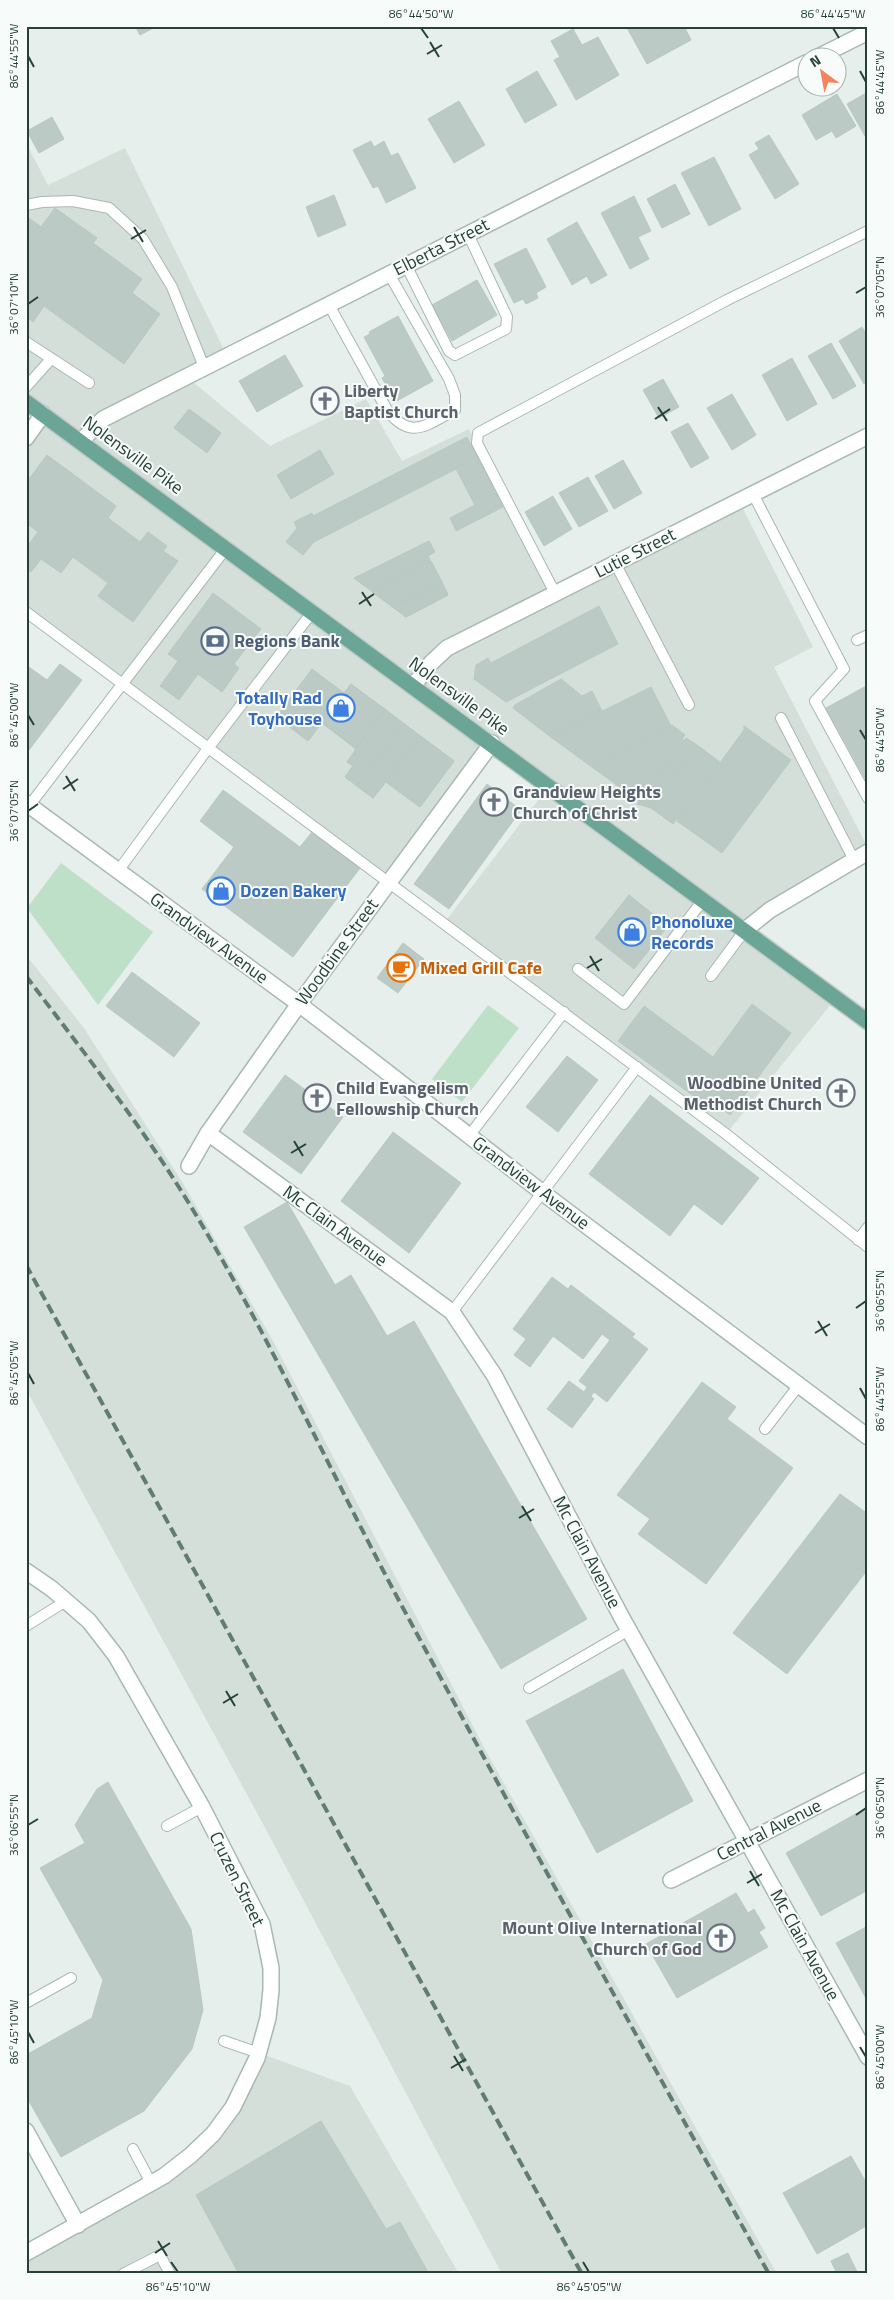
<svg xmlns="http://www.w3.org/2000/svg" width="894" height="2300" font-family="'Titillium Web',sans-serif">
<style>
.built{fill:#d4dfda}
.green{fill:#bfe0c8}
.building{fill:#bbcac4;stroke:#b8c9c2}
.lines{fill:none;stroke-linecap:round;stroke-linejoin:round}
.lane-casing{stroke:#a8b8b2;stroke-width:12}
.street-casing{stroke:#a8b8b2;stroke-width:18}
.primary-casing{stroke:#c2cac8;stroke-width:18}
.lane{stroke:#fff;stroke-width:10}
.street{stroke:#fff;stroke-width:15}
.primary{stroke:#6aa596;stroke-width:15}
.rail{stroke:#5f7d75;stroke-width:4;stroke-dasharray:10 5;stroke-linecap:butt}
.ticks{fill:none;stroke:#24423a;stroke-width:2}
.labels{text-anchor:middle;stroke-width:4;stroke-linejoin:round;paint-order:stroke}
.street-label{font-size:18px;fill:#24423a;stroke:#f7fbf9}
.worship-label{font-size:18px;font-weight:bold;fill:#5b616d;stroke:#f7fbf9;text-anchor:start}
.service-label{font-size:18px;font-weight:bold;fill:#4e5e75;stroke:#f7fbf9;text-anchor:start}
.shop-label{font-size:18px;font-weight:bold;fill:#366cbe;stroke:#f7fbf9;text-anchor:start}
.food-label{font-size:18px;font-weight:bold;fill:#c56008;stroke:#f7fbf9;text-anchor:start}
.neatline{fill:none;stroke:#24423a;stroke-width:2}
.ticks-label{font-size:12px;text-anchor:middle;fill:#24423a}
</style>
<rect width="100%" height="100%" fill="#e6efeb"/>
<g class="built">
<path d="M26,143L48,185L125,148L227,356L187,377L270,446L366,399L402,461L469,429L555,593L739,501L813,647L774,667L868,848L745,930L836,998L726,1134L444,923L549,786L492,743L389,882L26,612V438L43,414L26,402Z"/>
<path d="M26,955L84,1028L184,1185L272,1339L486,1751L777,2274H502L262,1822L26,1389Z"/>
<path d="M259,2053L350,2086L459,2274H26V2253L78,2225L213,2134Z"/>
</g>
<g class="green">
<path d="M61,863L153,932L98,1005L27,908Z"/>
<path d="M488,1005L519,1028L462,1102L432,1079Z"/>
</g>
<g class="building">
<path d="M135,26H157L140,35Z"/>
<path d="M626,26H684L691,40L647,64Z"/>
<path d="M573,29L582,45L598,37L619,75L576,100L554,60L560,57L551,41Z"/>
<path d="M537,71L557,105L525,123L506,89Z"/>
<path d="M868,92V134L865,136L847,104Z"/>
<path d="M837,94L856,126L836,138L832,131L816,140L802,115Z"/>
<path d="M459,101L485,145L454,163L428,119Z"/>
<path d="M52,117L64,139L39,153L27,131Z"/>
<path d="M769,135L799,184L775,199L749,155L759,149L755,143Z"/>
<path d="M371,141L374,147L384,141L391,156L398,153L416,188L386,203L378,186L373,188L353,150Z"/>
<path d="M714,157L741,209L709,226L681,173Z"/>
<path d="M675,184L690,214L662,228L647,199Z"/>
<path d="M334,195L346,225L318,237L306,207Z"/>
<path d="M634,196L651,231L638,237L649,259L630,269L601,213Z"/>
<path d="M55,208L97,238L93,243L142,279L132,293L160,314L124,364L44,306L33,322L26,316V216L41,227Z"/>
<path d="M577,222L607,275L591,284L587,276L572,285L547,239Z"/>
<path d="M526,248L546,287L536,293L538,298L526,304L523,299L514,303L494,264Z"/>
<path d="M477,280L497,315L452,341L432,305Z"/>
<path d="M398,316L433,381L395,402L382,378L385,376L364,337L370,334L369,332Z"/>
<path d="M862,327L868,337V382L864,384L839,341Z"/>
<path d="M831,343L856,386L833,399L808,356Z"/>
<path d="M285,355L303,386L257,412L239,381Z"/>
<path d="M792,358L817,404L787,421L762,375Z"/>
<path d="M663,379L679,407L659,418L643,390Z"/>
<path d="M732,394L756,435L732,450L707,408Z"/>
<path d="M189,409L221,433L207,453L174,428Z"/>
<path d="M688,423L709,458L691,468L671,432Z"/>
<path d="M467,437L503,507L456,531L450,518L475,505L456,469L314,542L303,555L286,542L297,528L294,522L312,513L313,516Z"/>
<path d="M320,450L334,474L291,499L277,475Z"/>
<path d="M47,455L116,506L108,518L140,542L148,532L167,546L163,551L178,561L133,622L98,596L108,583L73,557L61,573L41,559L31,572L26,568V548L38,532L26,523V483Z"/>
<path d="M623,460L642,493L614,509L595,476Z"/>
<path d="M588,477L608,511L579,527L559,493Z"/>
<path d="M553,496L572,529L544,546L525,512Z"/>
<path d="M429,541L435,552L428,556L448,595L406,617L354,578Z"/>
<path d="M431,561L442,582L393,607L371,591Z"/>
<path d="M442,582L448,595L406,617L393,607Z"/>
<path d="M213,593L261,629L234,664L239,668L222,692L198,674L179,700L160,686L178,661L168,654Z"/>
<path d="M599,606L618,644L506,702L474,679L476,665L488,658L491,663Z"/>
<path d="M60,664L82,680L29,750L26,748V665L47,680Z"/>
<path d="M312,669L344,693L351,684L454,761L420,807L386,782L373,798L345,777L353,766L347,762L356,749L322,723L308,741L276,717Z"/>
<path d="M561,679L582,696L592,691L602,711L552,738L513,708L515,705Z"/>
<path d="M351,684L361,692L332,730L322,723Z"/>
<path d="M868,685V784L826,708Z"/>
<path d="M651,687L671,726L592,767L552,738L554,735Z"/>
<path d="M361,692L385,709L356,749L332,730Z"/>
<path d="M385,709L404,724L357,786L345,777L353,766L347,762Z"/>
<path d="M404,724L420,736L373,798L357,786Z"/>
<path d="M672,725L685,735L682,739L684,741L639,801L592,767Z"/>
<path d="M744,726L791,760L722,853L677,821L744,730Z"/>
<path d="M420,736L454,761L420,807L386,782Z"/>
<path d="M686,738L697,745L651,808L637,804Z"/>
<path d="M697,745L720,762L678,820L677,818L673,824L651,808Z"/>
<path d="M487,784L521,810L449,909L414,884Z"/>
<path d="M223,790L300,847L312,832L360,868L293,957L202,889L234,847L200,821Z"/>
<path d="M629,895L668,926L634,969L595,938Z"/>
<path d="M403,943L424,959L398,993L377,978Z"/>
<path d="M132,972L200,1023L174,1057L106,1006Z"/>
<path d="M752,1004L791,1033L730,1115L714,1103L710,1108L618,1041L644,1006L713,1057Z"/>
<path d="M567,1056L598,1080L558,1132L526,1107Z"/>
<path d="M285,1075L343,1117L301,1174L243,1132Z"/>
<path d="M650,1095L759,1178L722,1225L694,1204L670,1236L589,1174Z"/>
<path d="M393,1132L461,1183L409,1253L341,1201Z"/>
<path d="M287,1202L335,1285L351,1275L387,1336L414,1321L587,1619L501,1669L244,1227Z"/>
<path d="M552,1277L568,1289L571,1285L635,1334L632,1337L648,1349L607,1402L594,1392L591,1396L594,1399L572,1428L547,1409L569,1381L584,1392L587,1387L579,1381L610,1340L602,1334L583,1359L553,1336L530,1367L514,1355L526,1339L513,1329Z"/>
<path d="M702,1382L736,1407L727,1419L793,1468L706,1584L638,1534L650,1519L617,1495Z"/>
<path d="M840,1494L868,1514V1569L787,1674L733,1633Z"/>
<path d="M623,1669L693,1801L597,1853L526,1721Z"/>
<path d="M108,1782L191,1929L203,2010L192,2049L144,2111L61,2157L26,2096V2055L92,2018L103,1980L40,1868L85,1843L75,1825L97,1789Z"/>
<path d="M868,1807V1890L821,1916L786,1853Z"/>
<path d="M736,1893L748,1913L754,1909L765,1928L759,1932L768,1947L677,1998L646,1944Z"/>
<path d="M868,1926V2002L836,1943Z"/>
<path d="M321,2121L386,2229L400,2222L429,2274H239L196,2195Z"/>
<path d="M851,2156L868,2186V2225L817,2254L783,2193Z"/>
<path d="M848,2253L858,2274H837L831,2261Z"/>
</g>
<g class="lines">
<g class="lane-casing">
<g id="lane">
<path d="M26,205L42,202L73,201L109,208L143,239L172,287L204,367"/>
<path d="M406,265L449,351L455,355L506,329L507,317L468,234"/>
<path d="M329,305L387,410C411,441 426,425 455,410V395L449,379L389,274"/>
<path d="M26,342L89,383"/>
<path d="M26,387L51,359"/>
<path d="M753,494L844,669L815,701L868,798"/>
<path d="M615,563L689,705"/>
<path d="M555,593L477,443L478,433L727,300L868,231"/>
<path d="M26,612L726,1134L868,1247"/>
<path d="M857,640L868,635"/>
<path d="M781,718L854,860"/>
<path d="M29,806L227,547"/>
<path d="M118,871L209,747L313,611"/>
<path d="M578,969L624,1004L703,900"/>
<path d="M711,976L745,930"/>
<path d="M469,1136L564,1012"/>
<path d="M858,1240L868,1227"/>
<path d="M452,1312L637,1067"/>
<path d="M765,1429L799,1385"/>
<path d="M26,1626L66,1601"/>
<path d="M529,1688L629,1630"/>
<path d="M167,1826L202,1807"/>
<path d="M26,2003L71,1978"/>
<path d="M224,2041L259,2053"/>
<path d="M133,2149L151,2183"/>
<path d="M123,2274L160,2255L170,2274"/>
</g>
</g>
<g class="street-casing">
<g id="street">
<path d="M816,58L868,32"/>
<path d="M26,438L43,414"/>
<path d="M81,441L103,419L806,63"/>
<path d="M413,686L431,663L447,648L868,436"/>
<path d="M26,803L299,1004L543,1193L868,1437"/>
<path d="M745,930L770,910L868,852"/>
<path d="M208,1133L452,1312L494,1375L622,1618L868,2057"/>
<path d="M189,1166L208,1133L299,1004L492,743"/>
<path d="M26,1571L52,1589L89,1621L116,1656L202,1807L262,1924L271,1968V1990L268,2018L257,2058L233,2107L213,2134L191,2155L164,2176L26,2253"/>
<path d="M671,1880L868,1780"/>
<path d="M26,2131L78,2225"/>
</g>
</g>
<g class="primary-casing">
<path id="primary" d="M26,402L868,1022"/>
</g>
<use href="#lane" class="lane"/>
<use href="#street" class="street"/>
<use href="#primary" class="primary"/>
<g class="rail">
<path d="M26,976C85,1054 146,1131 196,1215C275,1346 337,1487 410,1621C528,1840 648,2057 769,2274"/>
<path d="M26,1265L582,2274"/>
</g>
</g>
<path class="ticks" d="M421,28L428,38M833,28L839,38M430,42L439,57M427,54L442,45M28,56L34,67M860,71L866,82M134,227L143,242M131,239L146,230M856,293L866,287M28,304L38,297M658,407L667,421M655,419L670,409M362,592L371,606M359,604L374,594M28,715L34,725M860,730L866,740M66,776L75,791M63,789L78,779M28,811L38,804M590,956L599,971M587,968L602,959M294,1141L303,1156M291,1153L306,1144M856,1308L866,1301M818,1321L827,1336M815,1333L830,1324M28,1373L34,1384M860,1388L866,1399M522,1506L531,1521M519,1518L534,1509M226,1691L235,1706M223,1703L238,1694M856,1815L866,1808M28,1825L38,1819M750,1871L759,1886M747,1883L762,1874M28,2032L34,2043M860,2047L866,2057M454,2056L463,2071M451,2068L466,2059M158,2241L167,2256M155,2253L170,2243M171,2262L178,2272M583,2262L589,2272"/>
<defs>
<g id="church-ring" transform="scale(1.4375)"><circle r="9.5" fill="#f7fbf9" stroke="#6b7280" stroke-width="1.5"/><path d="M-1.2-6h2.4v3.5h3.3v2.4h-3.3V6h-2.4V-.1h-3.3v-2.4h3.3Z" fill="#6b7280"/></g>
<g id="bank-ring" transform="scale(1.4375)"><circle r="9.5" fill="#f7fbf9" stroke="#5c6f8a" stroke-width="1.5"/><path d="M-6-4H6V4H-6ZM0-2.3a2.3 2.3 0 1 0 0 4.6a2.3 2.3 0 1 0 0-4.6Z" fill="#5c6f8a"/></g>
<g id="shop-ring" transform="scale(1.4375)"><circle r="9.5" fill="#f7fbf9" stroke="#3f7fe0" stroke-width="1.5"/><path d="M-5-2.5h2.3a2.7 3.5 0 0 1 5.4 0H5L5.5 6h-11ZM-1.5-2.5h3a1.5 2.3 0 0 0-3 0Z" fill="#3f7fe0"/></g>
<g id="cafe-ring" transform="scale(1.4375)"><circle r="9.5" fill="#f7fbf9" stroke="#e8710a" stroke-width="1.5"/><path d="M-5.5-4.5H6V0H3Q3 3.5 0 3.5H-2.5Q-5.5 3.5-5.5 0ZM3-3.2v2h1.7v-2ZM-6 4.5H4V6H-6Z" fill="#e8710a"/></g>
</defs>
<g fill-rule="evenodd">
<use href="#church-ring" x="325" y="401"/>
<use href="#bank-ring" x="215" y="641"/>
<use href="#shop-ring" x="341" y="708"/>
<use href="#church-ring" x="494" y="802"/>
<use href="#shop-ring" x="221" y="891"/>
<use href="#shop-ring" x="632" y="932"/>
<use href="#cafe-ring" x="401" y="968"/>
<use href="#church-ring" x="841" y="1093"/>
<use href="#church-ring" x="317" y="1098"/>
<use href="#church-ring" x="721" y="1938"/>
</g>
<g class="labels">
<g class="street-label">
<text transform="translate(441 247) rotate(-27)" y="6">Elberta Street</text>
<text transform="translate(133 455) rotate(36)" y="6">Nolensville Pike</text>
<text transform="translate(635 553) rotate(-27)" y="6">Lutie Street</text>
<text transform="translate(459 696) rotate(36)" y="6">Nolensville Pike</text>
<text transform="translate(209 938) rotate(36)" y="6">Grandview Avenue</text>
<text transform="translate(337 952) rotate(-54)" y="6">Woodbine Street</text>
<text transform="translate(531 1183) rotate(37)" y="6">Grandview Avenue</text>
<text transform="translate(335 1226) rotate(36)" y="6">Mc Clain Avenue</text>
<text transform="translate(587 1552) rotate(62)" y="6">Mc Clain Avenue</text>
<text transform="translate(769 1830) rotate(-27)" y="6">Central Avenue</text>
<text transform="translate(237 1879) rotate(64)" y="6">Cruzen Street</text>
<text transform="translate(805 1945) rotate(61)" y="6">Mc Clain Avenue</text>
</g>
<g class="worship-label">
<text x="344" y="397">Liberty<tspan x="344" dy="21">Baptist Church</tspan></text>
<text x="513" y="798">Grandview Heights<tspan x="513" dy="21">Church of Christ</tspan></text>
<text x="822" y="1089" text-anchor="end">Woodbine United<tspan x="822" dy="21">Methodist Church</tspan></text>
<text x="336" y="1094">Child Evangelism<tspan x="336" dy="21">Fellowship Church</tspan></text>
<text x="702" y="1934" text-anchor="end">Mount Olive International<tspan x="702" dy="21">Church of God</tspan></text>
</g>
<g class="service-label">
<text x="234" y="647">Regions Bank</text>
</g>
<g class="shop-label">
<text x="322" y="704" text-anchor="end">Totally Rad<tspan x="322" dy="21">Toyhouse</tspan></text>
<text x="240" y="897">Dozen Bakery</text>
<text x="651" y="928">Phonoluxe<tspan x="651" dy="21">Records</tspan></text>
</g>
<g class="food-label">
<text x="420" y="974">Mixed Grill Cafe</text>
</g>
</g>
<rect width="894" height="2300" fill="none" stroke="#f7fbf9" stroke-width="55"/>
<g transform="translate(822 72) rotate(328)"><circle r="24" fill="#f7fbf9" stroke="#a3b1ad"/>
<path d="M0-4L9 19L0 12L-9 19Z" fill="#f4845f"/>
<text y="-8" font-size="14" font-weight="bold" text-anchor="middle" fill="#24423a">N</text>
</g>
<rect x="28" y="28" width="838" height="2244" class="neatline"/>
<g class="ticks-label">
<text x="421" y="18">86°44'50"W</text>
<text x="833" y="18">86°44'45"W</text>
<text transform="translate(14 56) rotate(-90)" y="4">86°44'55"W</text>
<text transform="translate(880 82) rotate(-90)" y="4">86°44'45"W</text>
<text transform="translate(880 287) rotate(-90)" y="4">36°07'05"N</text>
<text transform="translate(14 304) rotate(-90)" y="4">36°07'10"N</text>
<text transform="translate(14 715) rotate(-90)" y="4">86°45'00"W</text>
<text transform="translate(880 740) rotate(-90)" y="4">86°44'50"W</text>
<text transform="translate(14 811) rotate(-90)" y="4">36°07'05"N</text>
<text transform="translate(880 1301) rotate(-90)" y="4">36°06'55"N</text>
<text transform="translate(14 1373) rotate(-90)" y="4">86°45'05"W</text>
<text transform="translate(880 1399) rotate(-90)" y="4">86°44'55"W</text>
<text transform="translate(880 1808) rotate(-90)" y="4">36°06'50"N</text>
<text transform="translate(14 1825) rotate(-90)" y="4">36°06'55"N</text>
<text transform="translate(14 2032) rotate(-90)" y="4">86°45'10"W</text>
<text transform="translate(880 2057) rotate(-90)" y="4">86°45'00"W</text>
<text x="178" y="2291">86°45'10"W</text>
<text x="589" y="2291">86°45'05"W</text>
</g>
</svg>
